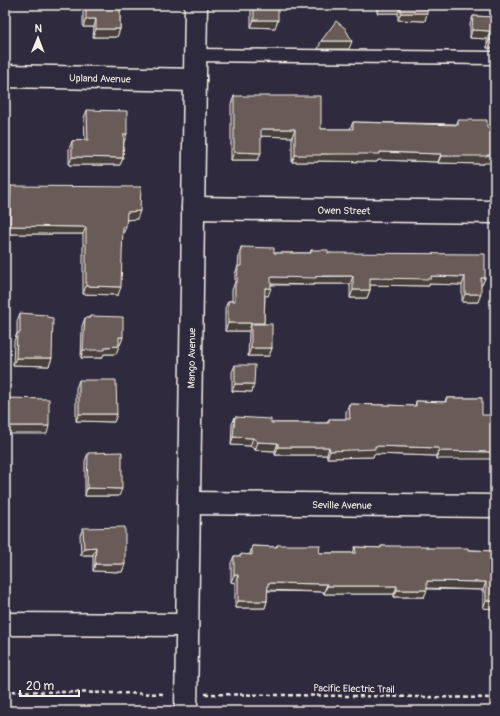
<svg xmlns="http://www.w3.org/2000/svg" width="500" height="716" font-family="Pangolin,sans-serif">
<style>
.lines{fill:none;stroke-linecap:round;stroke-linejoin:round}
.service-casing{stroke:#f4f1e8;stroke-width:15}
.minor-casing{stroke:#f4f1e8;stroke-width:25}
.tertiary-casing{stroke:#f4f1e8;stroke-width:25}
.path{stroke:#f4f1e8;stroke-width:2.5;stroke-dasharray:4 3;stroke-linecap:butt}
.service{stroke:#2f2a3d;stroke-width:12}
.minor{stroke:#2f2a3d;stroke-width:22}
.tertiary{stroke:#2f2a3d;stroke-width:22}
.wall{fill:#5a4e4c;stroke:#f4f1e8}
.shaded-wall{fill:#4a403e;stroke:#f4f1e8}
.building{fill:#695b58;stroke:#f4f1e8}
.labels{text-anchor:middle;stroke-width:4;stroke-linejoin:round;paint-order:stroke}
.street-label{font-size:10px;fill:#f4f1e8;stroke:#2f2a3d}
</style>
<rect width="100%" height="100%" fill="#2f2a3d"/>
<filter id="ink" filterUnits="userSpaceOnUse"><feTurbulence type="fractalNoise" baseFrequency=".025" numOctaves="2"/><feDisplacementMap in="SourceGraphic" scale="8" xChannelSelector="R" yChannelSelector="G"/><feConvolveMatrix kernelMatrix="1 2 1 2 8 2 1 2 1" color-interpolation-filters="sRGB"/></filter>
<g filter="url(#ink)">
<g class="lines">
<g class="service-casing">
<path id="service" d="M195,55L495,58"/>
</g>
<g class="minor-casing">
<g id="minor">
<path id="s1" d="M5,76L195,80"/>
<path id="s2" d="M193,208L495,212"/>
<path id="s3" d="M189,503L495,506"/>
<path d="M5,624L187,625"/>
</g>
</g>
<g class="tertiary-casing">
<g id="tertiary">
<path id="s4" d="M186,711L196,5"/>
</g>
</g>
<g class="path">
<path d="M5,691L166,694"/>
<path d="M205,694L495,698"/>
</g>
<use href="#service" class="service"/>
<use href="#minor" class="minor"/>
<use href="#tertiary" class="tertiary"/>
</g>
<g class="wall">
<path d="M84,5H125L123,8H120V29L117,37H93L94,27H83V7Z"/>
<path d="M251,5H278L275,28L251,27Z"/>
<path d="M377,5H428L425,21L398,20V13H377Z"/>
<path d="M473,16L495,17V48H487V39L470,38V24Z"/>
<path d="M234,96L321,129H350L353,122L457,124L458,120L484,163V164L438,163V162L378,160L377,162L318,161V162H292V137L261,136L258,160H231V104Z"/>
<path d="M87,110L124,142L123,158L120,165H69V149L72,141L85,140L84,118Z"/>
<path d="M11,186L137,219L126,220L122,234L118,295L83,294V234H7L8,193Z"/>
<path d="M241,247L274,253H310L311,250L485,278L482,285H481L478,302H462V285L429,284V286L370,285V290L367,298H350V284H314V285H271L268,296L265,295L264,324L272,348L269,356H248L249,331H225V308L228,301H232V290L235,282V274L238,266L239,255Z"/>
<path d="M20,313L52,358L49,366L13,365L14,341L17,333V321Z"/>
<path d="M90,316L123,337L120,345H119L116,354H104L102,358H81L82,326L85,318H89Z"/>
<path d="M235,365L252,392L232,391V372Z"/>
<path d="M79,380L117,414L114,422L76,421V388Z"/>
<path d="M446,398H482L436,459V456L374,454L373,457L327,458V455H275V451L255,450L250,446L231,445L232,424L235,417L271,423H327L329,419H346V411L349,404L415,406L416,401L445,402Z"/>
<path d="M88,453L119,496H85V461Z"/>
<path d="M83,528L125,564L122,572L93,571V555H81L80,535Z"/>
<path d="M277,545L319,553H353L355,547L381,548V546L495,551V609L483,608V590L427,589L424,597H394V594H324V592L267,591V601L265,608H235V583L231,582V563L234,556H240L250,554L252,546L276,547Z"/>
</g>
<g class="shaded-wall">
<path d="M118,5H125L123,8H117Z"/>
<path d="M380,5H401L398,13H377Z"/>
<path d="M401,13H427L425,21L398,20Z"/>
<path d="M86,19H96L94,27H83Z"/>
<path d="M254,20H278L275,28L251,27Z"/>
<path d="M96,29H120L117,37H93Z"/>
<path d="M472,30L490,31L487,39L470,38Z"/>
<path d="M489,40H495V48H487Z"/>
<path d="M321,41H352L349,49H318Z"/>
<path d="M261,129H295L292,137L258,136Z"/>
<path d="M124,134H127L124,142H121Z"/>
<path d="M234,152L261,153L258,160H231Z"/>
<path d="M380,152L441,154L438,162L378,160L377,162L318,161V162H292L295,155Z"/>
<path d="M487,155H495V163H484V164L438,163L441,156Z"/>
<path d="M72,157L123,158L120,165H69Z"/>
<path d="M140,211L137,219L124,220L127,212Z"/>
<path d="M10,226L86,227L83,234H7Z"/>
<path d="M123,227H126L123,234H120Z"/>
<path d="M353,276L350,284H314V285L268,284L271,277Z"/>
<path d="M431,276L465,277L462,285L429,284V286L367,285L370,278Z"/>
<path d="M481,278H485L482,285H479Z"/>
<path d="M86,286L121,287L118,295L83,294Z"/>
<path d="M265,288H271L268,296L262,295Z"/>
<path d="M353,290H370L367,298H350Z"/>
<path d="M465,294H481L478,302H462Z"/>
<path d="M228,323H264L262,331L251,324L249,331H225Z"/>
<path d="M119,337H123L120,345H116Z"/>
<path d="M119,346L116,354H104L102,358H81L83,350L105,347Z"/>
<path d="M251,348H272L269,356H248Z"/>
<path d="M16,358H52L49,366L13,365Z"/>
<path d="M235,384H254L252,392L232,391Z"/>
<path d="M79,414H117L114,422L76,421Z"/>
<path d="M5,426H49L47,434H5Z"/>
<path d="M233,437L253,438L250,446L231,445Z"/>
<path d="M258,442L278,443L275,451L255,450Z"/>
<path d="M375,446L439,448L436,456L374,454L373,457L327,458L330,451Z"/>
<path d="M278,447H329L327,455H275Z"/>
<path d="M439,451L495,452V459H436Z"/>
<path d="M87,488L122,489L119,496H85Z"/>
<path d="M96,547L93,555H81L84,548Z"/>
<path d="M95,564H125L122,572L93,571Z"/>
<path d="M234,575H238L235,583L231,582Z"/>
<path d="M427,581L486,582L483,590L424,588Z"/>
<path d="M268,583L327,584L324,592L265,590Z"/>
<path d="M327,586H397L394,594H324Z"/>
<path d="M397,590H427L424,597H394Z"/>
<path d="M238,601H267L265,608H235Z"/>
<path d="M486,601H495V609L483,608Z"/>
</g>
<g class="building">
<path d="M86,5H120V29H96V19H86Z"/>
<rect x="254" y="5" width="24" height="15"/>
<path d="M380,5H428L427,13H401V5Z"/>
<path d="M473,16L495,17V40H489L490,31L472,30Z"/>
<path d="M336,21L345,28L352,41H321Z"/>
<path d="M234,96H321V129H353V122L458,125V120H487V128H495V155H487V156H441V154L380,152V154H321V155H295V129H261V153L234,152Z"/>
<path d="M87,110L127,111V134H124L123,158L72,157V141L88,140Z"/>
<path d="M11,186L141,187L140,211L127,212L126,227H123L121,287L86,286V227L10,226Z"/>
<path d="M241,247L274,248V253H311V250H328V253L485,254V278H481V294H465V277L431,276V279L370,278V290H353V276H316V278L271,277V288H265L264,323H228V301H235V282H237L238,266H241Z"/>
<path d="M20,313L46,315L47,317L53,318L52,358H16L17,333H20Z"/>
<path d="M90,316L123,317V337H119V346L105,347V350H83L85,318H90Z"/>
<rect x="251" y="324" width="21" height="24"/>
<path d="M235,365H255L254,384H235Z"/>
<path d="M79,380H116L117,414H79Z"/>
<path d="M5,398L49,399V426H5Z"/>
<path d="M446,398H482V415H495V452L439,451V448L375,446V449L330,451L329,447H278V443L258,442L253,438L233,437L235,417L271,419V423H329V419H350L349,404L416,406V401L446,402Z"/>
<path d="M122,452V489L87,488L88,453Z"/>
<path d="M125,527V564H95L96,547L84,548L83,528Z"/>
<path d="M277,545H320L319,553H356L355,547L381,548V546H427V548H468V550L495,551V601H486V582L427,581V590H397V586H327V584L268,583L267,601H238V575H234V556H241V554L252,555V546L277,547Z"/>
</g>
</g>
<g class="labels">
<g class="street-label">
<text dy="4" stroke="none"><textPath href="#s1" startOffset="95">Upland Avenue</textPath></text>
<text dy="4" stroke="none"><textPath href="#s2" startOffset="151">Owen Street</textPath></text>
<text dy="4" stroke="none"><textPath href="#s4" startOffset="353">Mango Avenue</textPath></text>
<text dy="4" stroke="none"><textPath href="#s3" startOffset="153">Seville Avenue</textPath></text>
<text transform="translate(354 688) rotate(1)" y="4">Pacific Electric Trail</text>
</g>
</g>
<rect width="500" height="716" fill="none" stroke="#2f2a3d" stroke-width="20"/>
<rect x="10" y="10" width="480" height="696" fill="none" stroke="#f4f1e8" stroke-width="1.5" filter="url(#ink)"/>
<g transform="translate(38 38) rotate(1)" stroke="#2f2a3d" stroke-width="3" paint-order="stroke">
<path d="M0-3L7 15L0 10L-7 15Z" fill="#f4f1e8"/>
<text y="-6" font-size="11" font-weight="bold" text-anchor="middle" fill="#f4f1e8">N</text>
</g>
<path d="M20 690v6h59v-6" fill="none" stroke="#f4f1e8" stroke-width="2"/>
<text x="26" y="690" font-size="12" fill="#f4f1e8" stroke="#2f2a3d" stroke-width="3" paint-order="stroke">20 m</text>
</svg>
